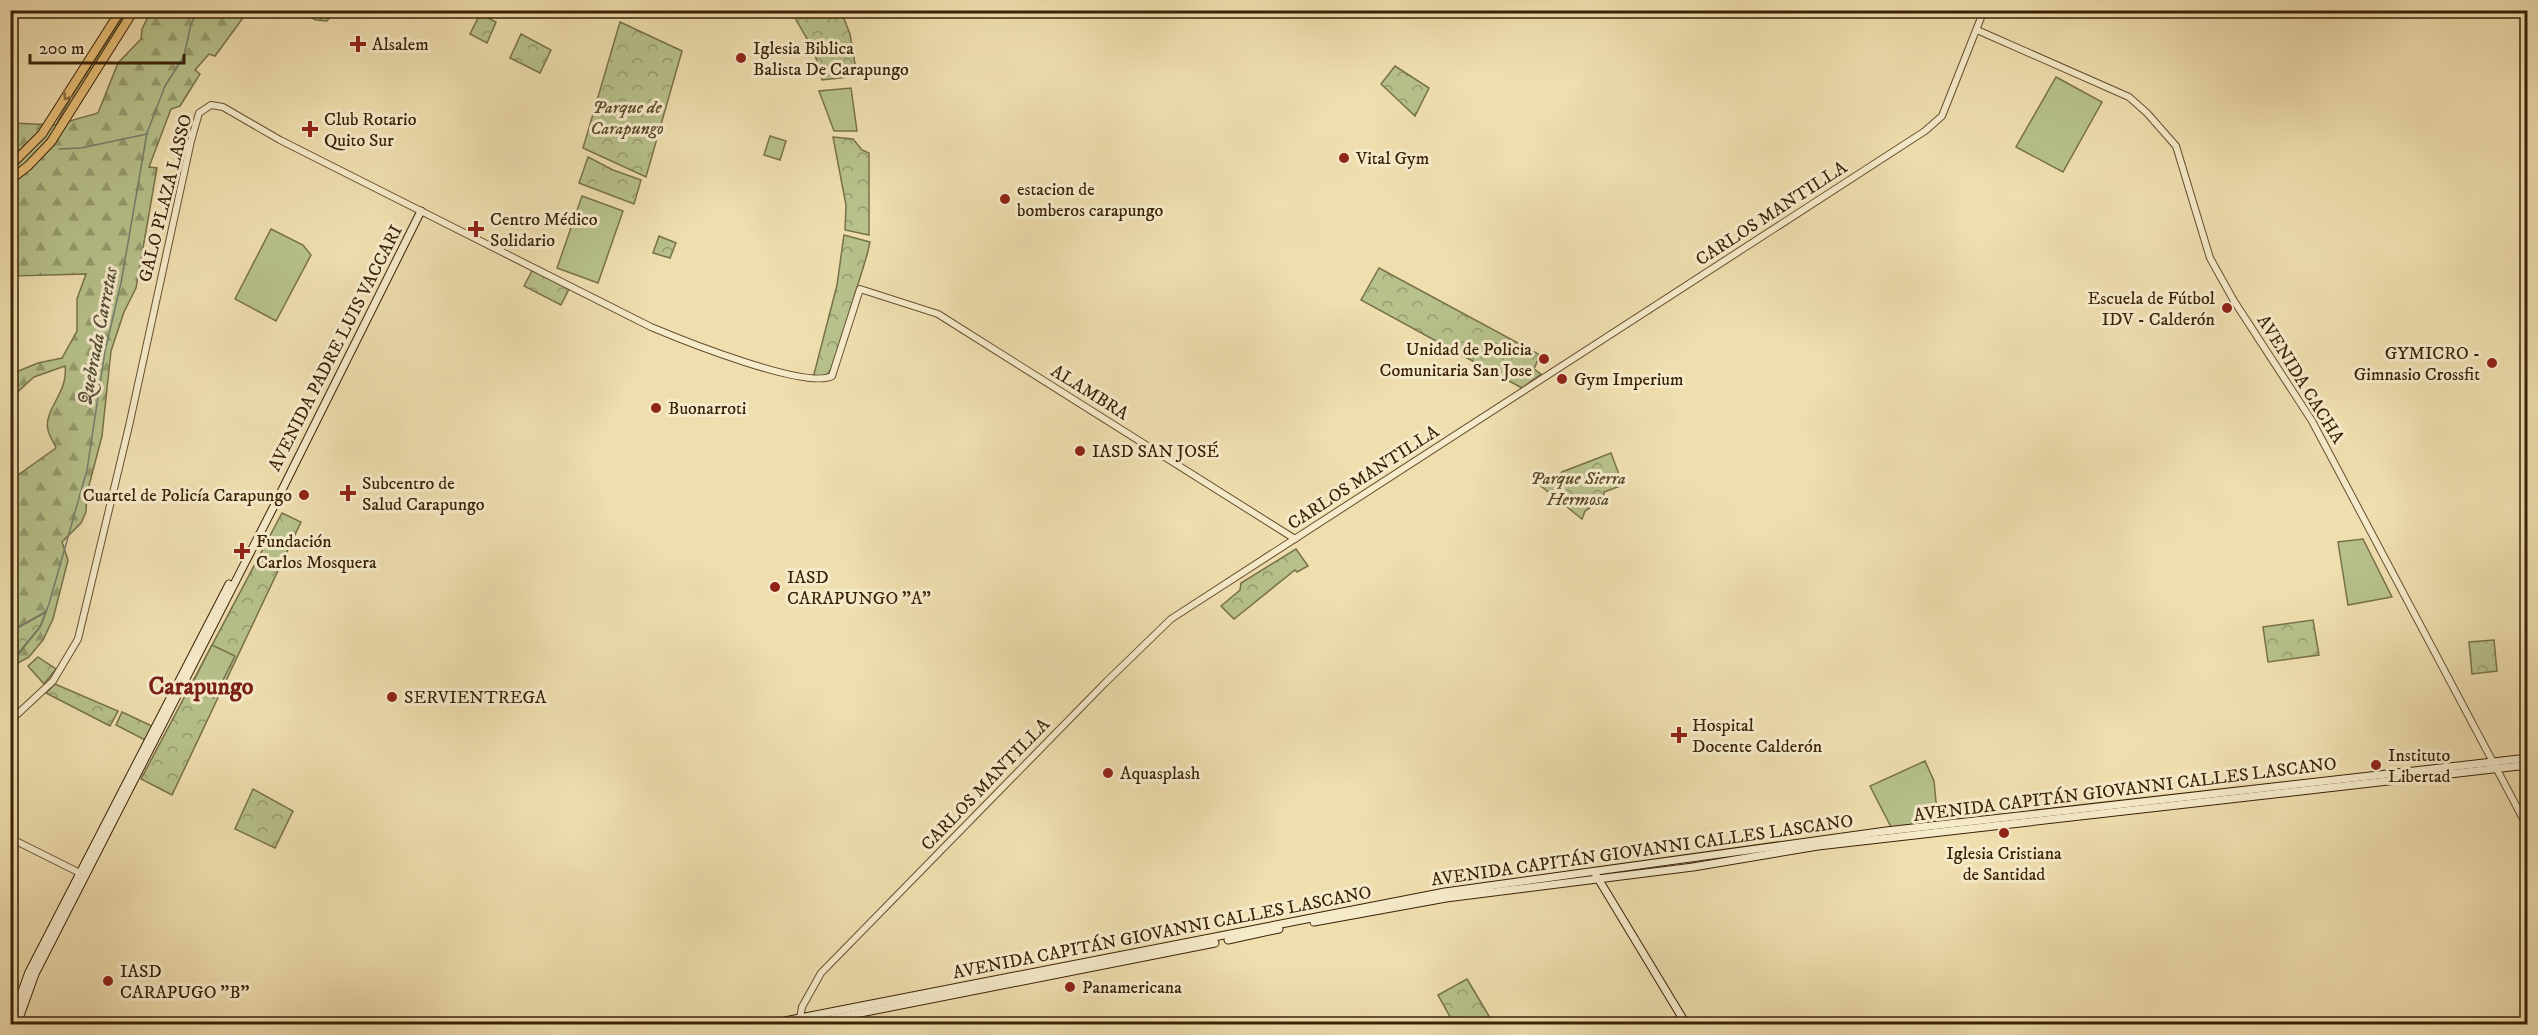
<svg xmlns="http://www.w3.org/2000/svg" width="2538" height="1035" font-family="'IM FELL DW Pica',serif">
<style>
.grass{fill:url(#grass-dots);stroke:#787149;stroke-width:1.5}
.forest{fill:url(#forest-firs);stroke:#787149;stroke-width:1.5}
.park{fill:url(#park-crowns);stroke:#787149;stroke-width:1.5}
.pitch{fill:#b7c18b;stroke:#787149;stroke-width:1.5}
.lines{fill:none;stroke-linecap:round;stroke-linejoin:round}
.stream{stroke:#747d6e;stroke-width:1.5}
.tertiary-casing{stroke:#665031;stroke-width:8}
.secondary-casing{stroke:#392107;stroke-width:9}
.trunk-casing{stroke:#392107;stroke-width:10}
.tertiary{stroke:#f5eaca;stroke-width:6}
.secondary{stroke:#f5eaca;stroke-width:7}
.trunk{stroke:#e8bf77;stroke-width:8}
.oneway{stroke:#90703f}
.poi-dot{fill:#8f2418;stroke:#f5eaca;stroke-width:2}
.labels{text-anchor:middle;stroke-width:6;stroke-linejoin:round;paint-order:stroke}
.poi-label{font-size:18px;fill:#392107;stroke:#f5eaca;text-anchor:start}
.park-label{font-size:18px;font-style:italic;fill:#584928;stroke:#f5eaca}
.street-label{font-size:18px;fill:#392107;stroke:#f5eaca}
.water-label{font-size:20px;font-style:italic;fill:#574f3b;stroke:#f5eaca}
.district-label{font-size:24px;font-weight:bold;fill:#7a1f14;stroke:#f5eaca}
</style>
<defs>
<pattern id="grass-dots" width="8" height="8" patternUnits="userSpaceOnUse" patternTransform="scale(1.5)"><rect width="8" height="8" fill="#b7c18b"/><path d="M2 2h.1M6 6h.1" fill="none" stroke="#969c70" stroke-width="1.8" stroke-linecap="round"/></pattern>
<pattern id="forest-firs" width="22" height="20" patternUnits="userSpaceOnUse" patternTransform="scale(1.5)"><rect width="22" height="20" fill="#b7c18b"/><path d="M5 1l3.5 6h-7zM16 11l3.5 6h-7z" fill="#969c70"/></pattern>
<pattern id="park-crowns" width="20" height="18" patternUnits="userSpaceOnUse" patternTransform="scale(1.5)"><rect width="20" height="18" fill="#b7c18b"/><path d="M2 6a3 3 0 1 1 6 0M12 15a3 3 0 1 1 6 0" fill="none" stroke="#969c70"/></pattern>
</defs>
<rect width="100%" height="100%" fill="#efdeae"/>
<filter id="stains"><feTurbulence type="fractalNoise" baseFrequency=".00333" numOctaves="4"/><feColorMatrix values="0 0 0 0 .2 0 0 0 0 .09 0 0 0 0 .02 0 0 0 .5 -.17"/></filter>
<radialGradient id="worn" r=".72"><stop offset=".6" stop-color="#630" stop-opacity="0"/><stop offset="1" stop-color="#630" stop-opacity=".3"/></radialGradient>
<path class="grass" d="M127,11H131L48,139L73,94Z"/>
<g class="forest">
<path d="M151,11H248L215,56L209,54L195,70L200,74L180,106L171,109L149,167L157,168L136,288L124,312L111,351L102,436L87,493L86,512L81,523L62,542L68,560L53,619L43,640L29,657L11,667V497L18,475L56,448C54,442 49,436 48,430C43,410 69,392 65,366L34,377L11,398L18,385L11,383V374L38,363L62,358L77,331V299L86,274L11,276V123L56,125L98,113L118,63L141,39L142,29Z"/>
<path d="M297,11H335L327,21L316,20Z"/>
</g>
<g class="park">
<path d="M791,11H841L850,34L857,76L822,80L814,51Z"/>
<path d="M480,14L496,22L487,43L470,34Z"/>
<path d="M620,22L682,51L646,177L583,148Z"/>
<path d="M521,34L551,50L540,73L510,58Z"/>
<path d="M1395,66L1429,88L1415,116L1381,84Z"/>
<path d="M833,137L853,139L862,150L869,153V235L845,230L846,205Z"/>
<path d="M588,157L613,170L641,180L634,204L579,183Z"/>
<path d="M844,235L870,242L867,255L832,369L827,375L813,378L837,285Z"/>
<path d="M659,236L676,243L670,258L653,253Z"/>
<path d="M1379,268L1540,355L1534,369L1541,374L1522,388L1361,300Z"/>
<path d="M533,269L570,287L561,305L524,286Z"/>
<path d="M1611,453L1623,485L1604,492V499L1585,511L1582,519L1541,486L1554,482L1562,472Z"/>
<path d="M282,513L301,522L172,795L141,779Z"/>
<path d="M1296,549L1308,566L1297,572L1295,570L1234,619L1221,606L1240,590L1241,583Z"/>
<path d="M46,612L40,627L11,663V627H19Z"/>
<path d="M2313,620L2319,655L2268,662L2263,627Z"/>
<path d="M2494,640L2497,671L2472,674L2469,642Z"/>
<path d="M38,657L56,669L44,684L28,666Z"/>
<path d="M55,684L118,711L110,726L46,693Z"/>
<path d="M122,712L152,726L145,740L116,725Z"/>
<path d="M253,789L293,811L275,848L235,829Z"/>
<path d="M1467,979L1489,1016L1473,1024H1454L1438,995Z"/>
</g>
<g class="pitch">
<path d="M2056,77L2102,102L2063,172L2016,147Z"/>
<path d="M851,88L857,131H834L819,91Z"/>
<path d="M770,136L786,141L780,160L764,155Z"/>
<path d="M582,196L623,211L598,283L557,268Z"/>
<path d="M271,229L303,245L311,255L276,321L235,299Z"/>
<path d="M2363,539L2392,597L2348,605L2338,542Z"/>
<path d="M212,645L235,656L214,698L191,686Z"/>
<path d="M1925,761L1934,781L1938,823L1892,829L1870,786Z"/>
</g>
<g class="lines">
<g class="stream">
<path d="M1109,10L1112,13"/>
<path d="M59,149L81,148L147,134"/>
<path d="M10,151H19"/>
<path d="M10,627H19L45,612"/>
<path d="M10,663L40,627L49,604L87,470L105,351L121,283L147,133L165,86L184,56L191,24L199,10"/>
</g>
<g class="tertiary-casing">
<g id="tertiary">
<path d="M1977,30L2129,97L2147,113L2176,146L2210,258L2234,301L2312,421L2528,828"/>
<path d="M10,721L53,681L78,639L129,426L191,141L199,113L211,105L223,107L280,140L651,327C682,340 806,390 832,376L860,289L938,314L1295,539"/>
<path d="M10,838L82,874"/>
<path d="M799,1024L802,1007L821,973L1104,684L1171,619L1925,131L1942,116L1984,10"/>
</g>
</g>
<g class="secondary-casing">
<g id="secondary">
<path d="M1596,875L1686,1024"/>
<path d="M1314,922L1446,898L1693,867L1818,846L2528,765"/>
<path d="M1228,940L1279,929"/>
<path d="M10,1024L29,972L229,584"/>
<path d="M17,1024L35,974L273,508L421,211"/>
<path d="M769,1024L1445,892L1886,831L2528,758"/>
<path d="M805,1024L1215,943"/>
</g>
</g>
<g class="trunk-casing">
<g id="trunk">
<path d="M10,166L42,134L121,10"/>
<path d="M10,180L28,166L51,142L134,10"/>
</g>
</g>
<use href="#tertiary" class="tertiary"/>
<use href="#secondary" class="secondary"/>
<use href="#trunk" class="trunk"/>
</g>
<defs><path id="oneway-chevron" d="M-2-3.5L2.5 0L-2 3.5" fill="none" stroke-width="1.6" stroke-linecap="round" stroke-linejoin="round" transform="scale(1.5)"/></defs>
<use class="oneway" href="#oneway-chevron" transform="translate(67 96) rotate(122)"/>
<g class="poi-dot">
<path d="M355 35h6v6h6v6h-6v6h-6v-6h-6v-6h6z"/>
<circle cx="741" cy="58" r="6"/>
<path d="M307 120h6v6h6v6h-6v6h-6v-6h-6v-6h6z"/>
<circle cx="1344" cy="158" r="6"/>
<circle cx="1005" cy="199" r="6"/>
<path d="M473 220h6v6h6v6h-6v6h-6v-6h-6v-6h6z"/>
<circle cx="2227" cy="308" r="6"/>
<circle cx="1544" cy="359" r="6"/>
<circle cx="2492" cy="363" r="6"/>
<circle cx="1562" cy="379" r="6"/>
<circle cx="656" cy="408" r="6"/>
<circle cx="1080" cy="451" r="6"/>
<path d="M345 484h6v6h6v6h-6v6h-6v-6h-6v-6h6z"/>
<circle cx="304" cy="495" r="6"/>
<path d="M239 542h6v6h6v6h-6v6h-6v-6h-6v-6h6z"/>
<circle cx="775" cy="587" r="6"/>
<circle cx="392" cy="697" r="6"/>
<path d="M1676 726h6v6h6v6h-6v6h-6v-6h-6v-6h6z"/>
<circle cx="2376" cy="765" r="6"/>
<circle cx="1108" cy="773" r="6"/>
<circle cx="2004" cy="833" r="6"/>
<circle cx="108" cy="981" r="6"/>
<circle cx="1070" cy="987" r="6"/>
</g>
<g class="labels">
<g class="poi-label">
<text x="372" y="50">Alsalem</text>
<text x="753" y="54">Iglesia Biblica<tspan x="753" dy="21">Balista De Carapungo</tspan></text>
<text x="324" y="125">Club Rotario<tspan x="324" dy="21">Quito Sur</tspan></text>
<text x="1356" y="164">Vital Gym</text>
<text x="1017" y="195">estacion de<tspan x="1017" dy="21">bomberos carapungo</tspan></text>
<text x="490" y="225">Centro Médico<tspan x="490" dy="21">Solidario</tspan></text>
<text x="2215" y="304" text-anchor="end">Escuela de Fútbol<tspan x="2215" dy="21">IDV - Calderón</tspan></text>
<text x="1532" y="355" text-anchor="end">Unidad de Policia<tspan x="1532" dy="21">Comunitaria San Jose</tspan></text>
<text x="2480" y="359" text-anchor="end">GYMICRO -<tspan x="2480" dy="21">Gimnasio Crossfit</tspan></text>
<text x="1574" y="385">Gym Imperium</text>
<text x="668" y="414">Buonarroti</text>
<text x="1092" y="457">IASD SAN JOSÉ</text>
<text x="362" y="489">Subcentro de<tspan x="362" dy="21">Salud Carapungo</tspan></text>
<text x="292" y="501" text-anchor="end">Cuartel de Policía Carapungo</text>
<text x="256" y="547">Fundación<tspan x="256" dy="21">Carlos Mosquera</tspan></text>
<text x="787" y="583">IASD<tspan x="787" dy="21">CARAPUNGO "A"</tspan></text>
<text x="404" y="703">SERVIENTREGA</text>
<text x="1692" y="731">Hospital<tspan x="1692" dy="21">Docente Calderón</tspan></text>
<text x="2388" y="761">Instituto<tspan x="2388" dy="21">Libertad</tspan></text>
<text x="1120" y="779">Aquasplash</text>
<text x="2004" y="859" text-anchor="middle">Iglesia Cristiana<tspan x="2004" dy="21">de Santidad</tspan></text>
<text x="120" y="977">IASD<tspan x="120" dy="21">CARAPUGO "B"</tspan></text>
<text x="1082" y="993">Panamericana</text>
</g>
<g class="park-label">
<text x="627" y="113">Parque de<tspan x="627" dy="21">Carapungo</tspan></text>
<text x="1578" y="484">Parque Sierra<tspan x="1578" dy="21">Hermosa</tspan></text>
</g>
<g class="street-label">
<text transform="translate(165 198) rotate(-76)" y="6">GALO PLAZA LASSO</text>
<text transform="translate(1771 213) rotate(-33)" y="6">CARLOS MANTILLA</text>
<text transform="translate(335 348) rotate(-63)" y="6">AVENIDA PADRE LUIS VACCARI</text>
<text transform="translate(2301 379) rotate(58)" y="6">AVENIDA CACHA</text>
<text transform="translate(1090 392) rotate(32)" y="6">ALAMBRA</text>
<text transform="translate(1363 477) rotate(-33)" y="6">CARLOS MANTILLA</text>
<text transform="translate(985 784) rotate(-46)" y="6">CARLOS MANTILLA</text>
<text transform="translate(2125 789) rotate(-7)" y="6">AVENIDA CAPITÁN GIOVANNI CALLES LASCANO</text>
<text transform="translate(1642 850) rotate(-8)" y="6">AVENIDA CAPITÁN GIOVANNI CALLES LASCANO</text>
<text transform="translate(1162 932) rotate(-11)" y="6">AVENIDA CAPITÁN GIOVANNI CALLES LASCANO</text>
</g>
<g class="water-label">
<text transform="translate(97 336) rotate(-79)" y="7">Quebrada Carretas</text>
</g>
<g class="district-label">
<text x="201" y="694">Carapungo</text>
</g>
</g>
<rect width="2538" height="1035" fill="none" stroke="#efdeae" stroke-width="36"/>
<rect x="12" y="12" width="2514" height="1011" fill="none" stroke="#392107" stroke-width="3"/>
<rect x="18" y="18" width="2502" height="999" fill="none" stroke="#392107" stroke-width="1.5"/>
<path d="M30 54v9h154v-9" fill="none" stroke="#392107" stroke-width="3"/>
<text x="39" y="54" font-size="18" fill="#392107" stroke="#f5eaca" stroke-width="4.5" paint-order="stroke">200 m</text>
<rect width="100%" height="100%" filter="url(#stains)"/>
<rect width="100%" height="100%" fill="url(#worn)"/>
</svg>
